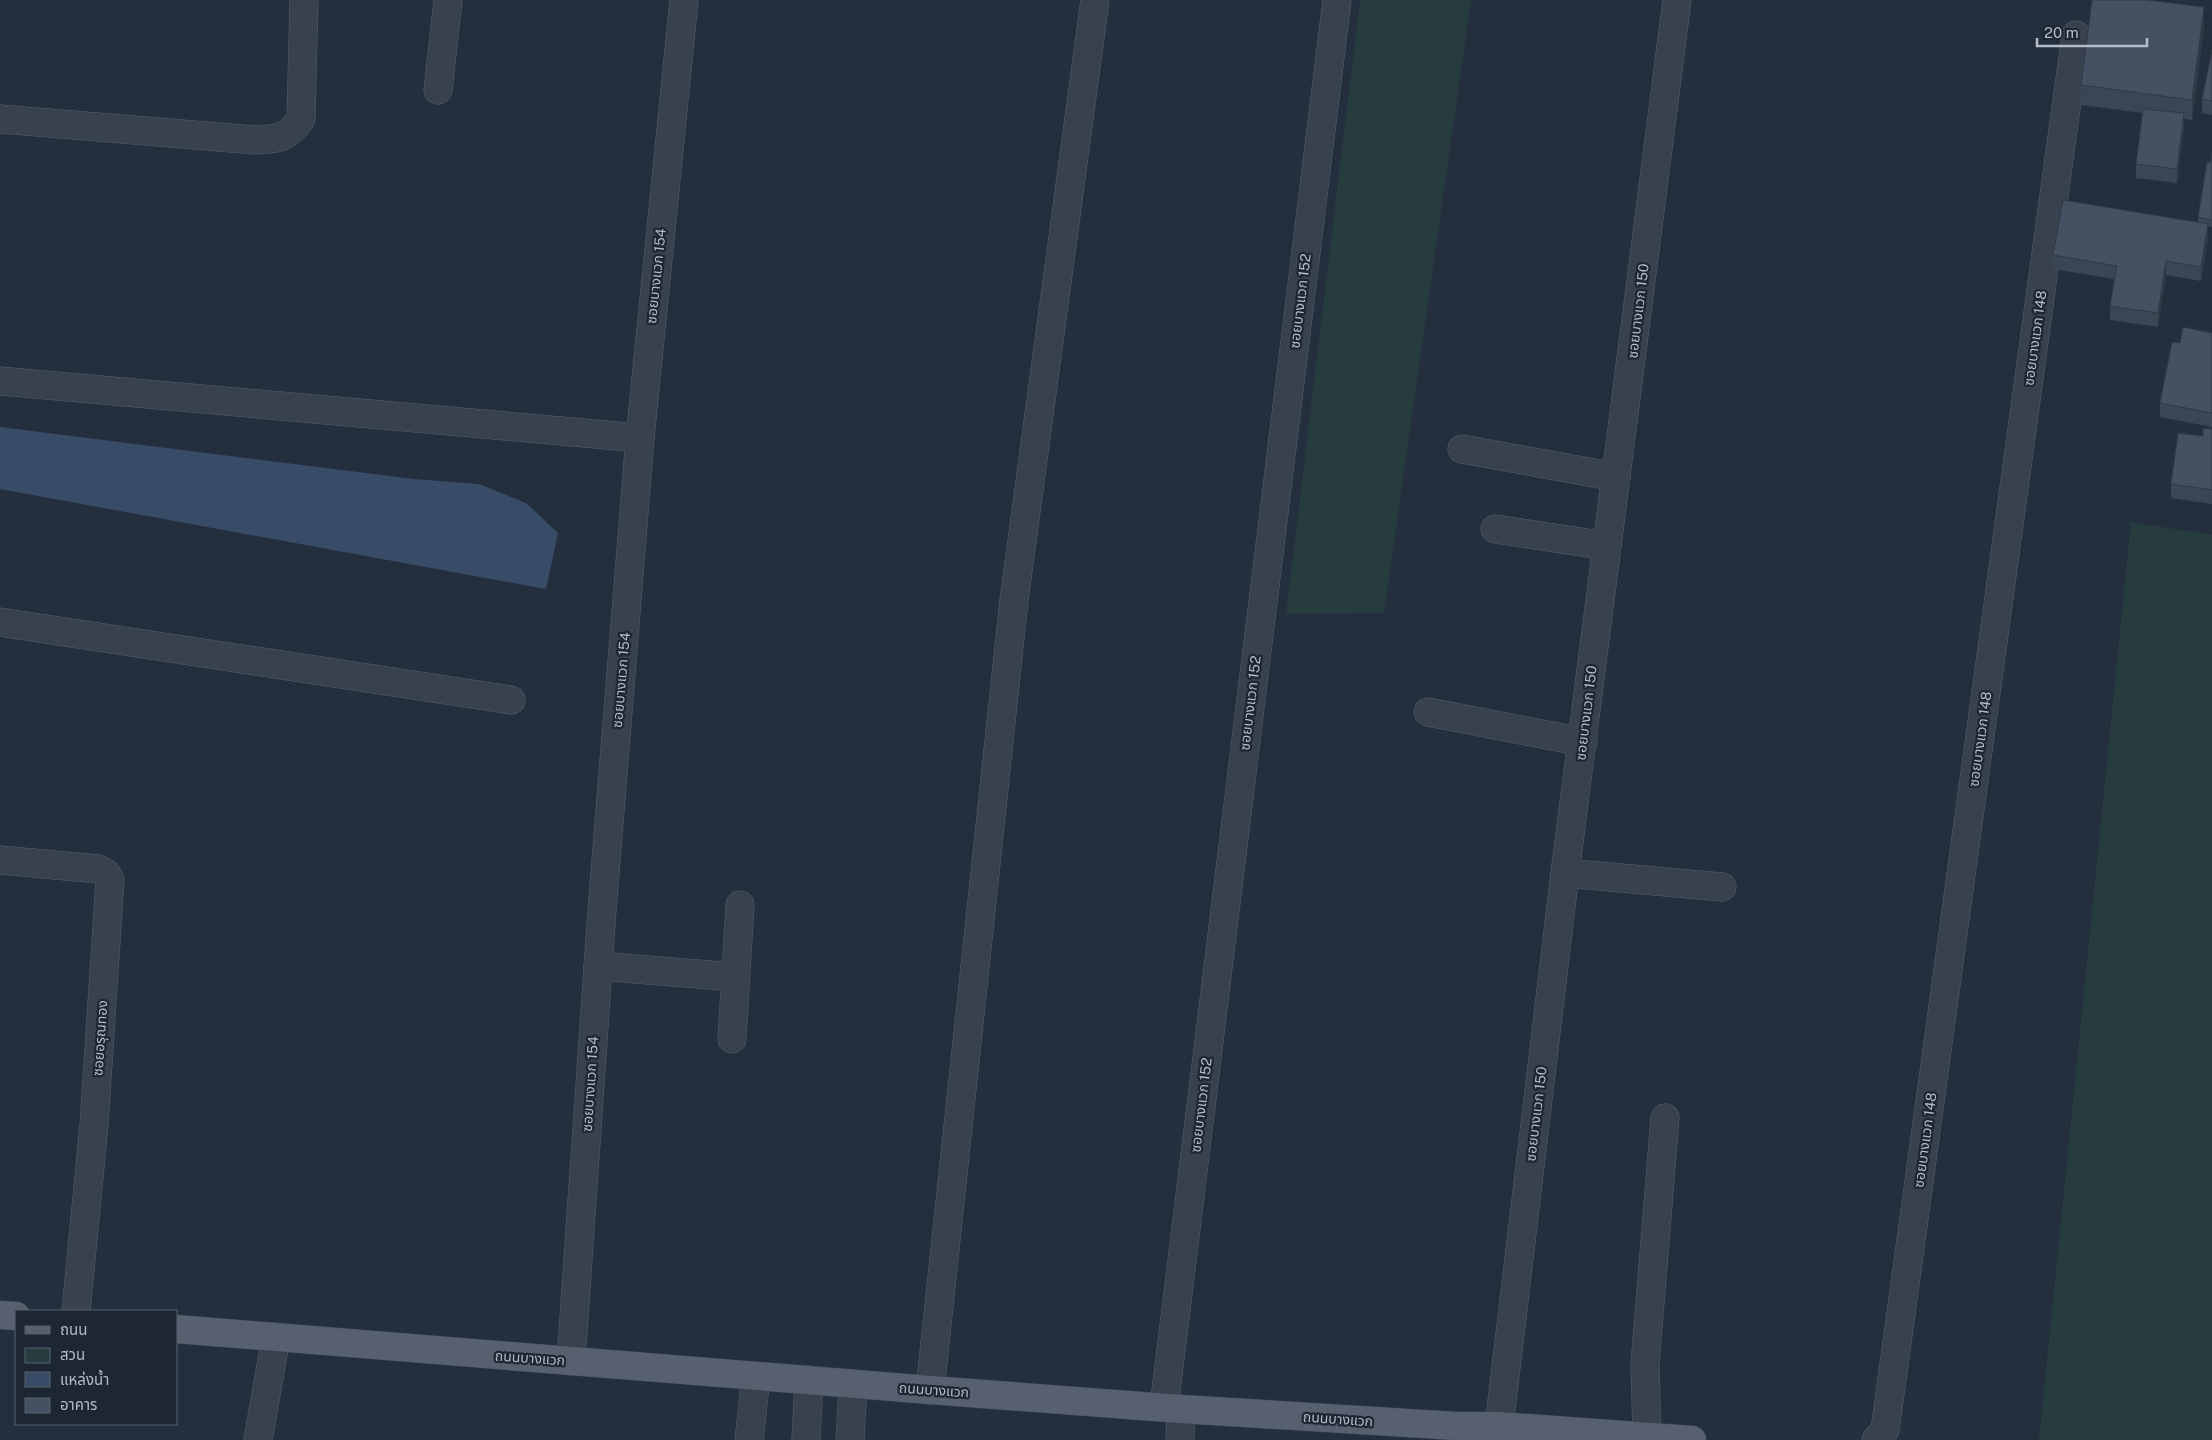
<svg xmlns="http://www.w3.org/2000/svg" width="2212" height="1440" font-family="'Public Sans','Noto Sans Thai',sans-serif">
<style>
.green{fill:#263c3f}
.water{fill:#394c67}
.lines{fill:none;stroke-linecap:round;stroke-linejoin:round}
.minor-casing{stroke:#565f6c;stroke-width:29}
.major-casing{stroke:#414a57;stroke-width:29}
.minor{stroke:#38414e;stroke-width:28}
.major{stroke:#56606e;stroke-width:28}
.wall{fill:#3b4654}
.shaded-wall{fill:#303945}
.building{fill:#455162;stroke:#303945}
.labels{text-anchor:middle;stroke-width:4.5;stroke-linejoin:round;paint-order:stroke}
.street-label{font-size:14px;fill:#b4bcc9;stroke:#1d2633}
</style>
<rect width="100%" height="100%" fill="#242f3e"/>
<g class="green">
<path d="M1360,0H1471L1384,613L1286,614Z"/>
<path d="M2131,522L2212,535V1440H2039Z"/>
</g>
<path class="water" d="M0,427L414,479L479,484L526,503L558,533L546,589L0,489Z"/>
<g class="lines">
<g class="minor-casing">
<g id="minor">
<path d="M438,90L448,0"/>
<path d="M0,119L255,140C277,139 287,139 301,119L304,0"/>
<path d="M0,381L640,438"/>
<path d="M1462,449L1616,477"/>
<path d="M1495,529L1607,546"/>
<path d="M0,622L511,700"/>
<path d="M1428,712L1583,742"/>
<path d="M0,860L98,869L106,873L110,880L94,1125L76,1311"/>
<path d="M1565,873L1722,887"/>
<path d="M598,966L735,977"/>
<path d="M732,1039L740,905"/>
<path d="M571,1361L602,910L640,438L684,0"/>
<path d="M930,1390L1014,600L1095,0"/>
<path d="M1164,1407L1337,0"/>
<path d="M1499,1426L1565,873L1677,0"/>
<path d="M1647,1436L1645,1364L1665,1118"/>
<path d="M258,1440L276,1337"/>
<path d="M749,1440L756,1376"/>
<path d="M806,1440L809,1380"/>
<path d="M850,1440L853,1384"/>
<path d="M1180,1440L1181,1409"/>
<path d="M1876,1440L1885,1430L2076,35"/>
</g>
</g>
<g class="major-casing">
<g id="major">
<path d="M0,1315L16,1316"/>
<path d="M176,1329L930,1390L1181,1409L1456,1426H1499L1692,1440"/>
</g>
</g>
<use href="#minor" class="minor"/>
<use href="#major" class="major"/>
</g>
<g class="wall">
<path d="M2204,28L2192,120L2184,119V127L2177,183L2136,178V164L2143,113L2081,105V85Z"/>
<path d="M2212,50V115L2202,113V99Z"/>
<path d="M2212,149V227L2208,226V238L2201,281L2166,275L2158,327L2110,320V306L2114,279L2053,269V255L2198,223V217L2211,162Z"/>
<path d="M2212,333V427L2160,417V403L2180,343Z"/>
<path d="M2212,429V504L2171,498V484L2203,436Z"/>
</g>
<g class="shaded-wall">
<path d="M2204,7V28L2192,120V100Z"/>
<path d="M2184,113V127L2177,183V169Z"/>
<path d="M2208,224V238L2201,281V267Z"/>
<path d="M2166,261V275L2158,327V313Z"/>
</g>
<g class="building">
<path d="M2092,0H2147L2204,7L2192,100L2081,85Z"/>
<path d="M2212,50V101L2202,99Z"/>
<path d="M2143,109L2184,113L2177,169L2136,164Z"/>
<path d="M2207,162H2212V220L2198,217Z"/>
<path d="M2063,200L2208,224L2201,267L2166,261L2158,313L2110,306L2117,266L2053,255Z"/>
<path d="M2183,327L2212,333V413L2160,403L2172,342L2180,343Z"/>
<path d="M2203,428L2212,429V490L2171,484L2178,433L2203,436Z"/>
</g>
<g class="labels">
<g class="street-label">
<text transform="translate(656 276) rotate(-84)" y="5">ซอยบางแวก 154</text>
<text transform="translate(1300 301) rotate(-83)" y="5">ซอยบางแวก 152</text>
<text transform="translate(1638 311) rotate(-83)" y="5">ซอยบางแวก 150</text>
<text transform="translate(2035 338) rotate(-82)" y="5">ซอยบางแวก 148</text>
<text transform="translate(621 680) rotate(-85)" y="5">ซอยบางแวก 154</text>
<text transform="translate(1250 703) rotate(-83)" y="5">ซอยบางแวก 152</text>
<text transform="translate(1586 713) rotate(-83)" y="5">ซอยบางแวก 150</text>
<text transform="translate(1980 739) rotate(-82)" y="5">ซอยบางแวก 148</text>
<text transform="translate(100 1038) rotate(-86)" y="5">ซอยอรุณทอง</text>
<text transform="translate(590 1084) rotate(-86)" y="5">ซอยบางแวก 154</text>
<text transform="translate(1201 1105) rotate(-83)" y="5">ซอยบางแวก 152</text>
<text transform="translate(1536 1114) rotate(-83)" y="5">ซอยบางแวก 150</text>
<text transform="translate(1925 1140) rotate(-82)" y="5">ซอยบางแวก 148</text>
<text transform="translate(530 1358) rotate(4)" y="5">ถนนบางแวก</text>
<text transform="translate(934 1390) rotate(4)" y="5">ถนนบางแวก</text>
<text transform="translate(1338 1419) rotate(4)" y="5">ถนนบางแวก</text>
</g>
</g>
<rect x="15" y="1310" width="162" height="115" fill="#1d2633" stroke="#59626f"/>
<rect x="25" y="1326" width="25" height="8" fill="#56606e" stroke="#59626f"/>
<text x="60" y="1335" font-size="15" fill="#b4bcc9">ถนน</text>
<rect x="25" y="1348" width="25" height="15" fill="#263c3f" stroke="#59626f"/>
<text x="60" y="1360" font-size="15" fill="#b4bcc9">สวน</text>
<rect x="25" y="1372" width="25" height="15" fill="#394c67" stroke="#59626f"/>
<text x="60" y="1385" font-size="15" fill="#b4bcc9">แหล่งน้ำ</text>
<rect x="25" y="1398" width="25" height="15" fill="#455162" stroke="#59626f"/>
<text x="60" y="1410" font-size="15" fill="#b4bcc9">อาคาร</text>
<path d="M2037 38v8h110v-8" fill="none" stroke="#b4bcc9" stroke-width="2.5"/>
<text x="2044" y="38" font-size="15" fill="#b4bcc9" stroke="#1d2633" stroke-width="4" paint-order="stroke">20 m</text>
</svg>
